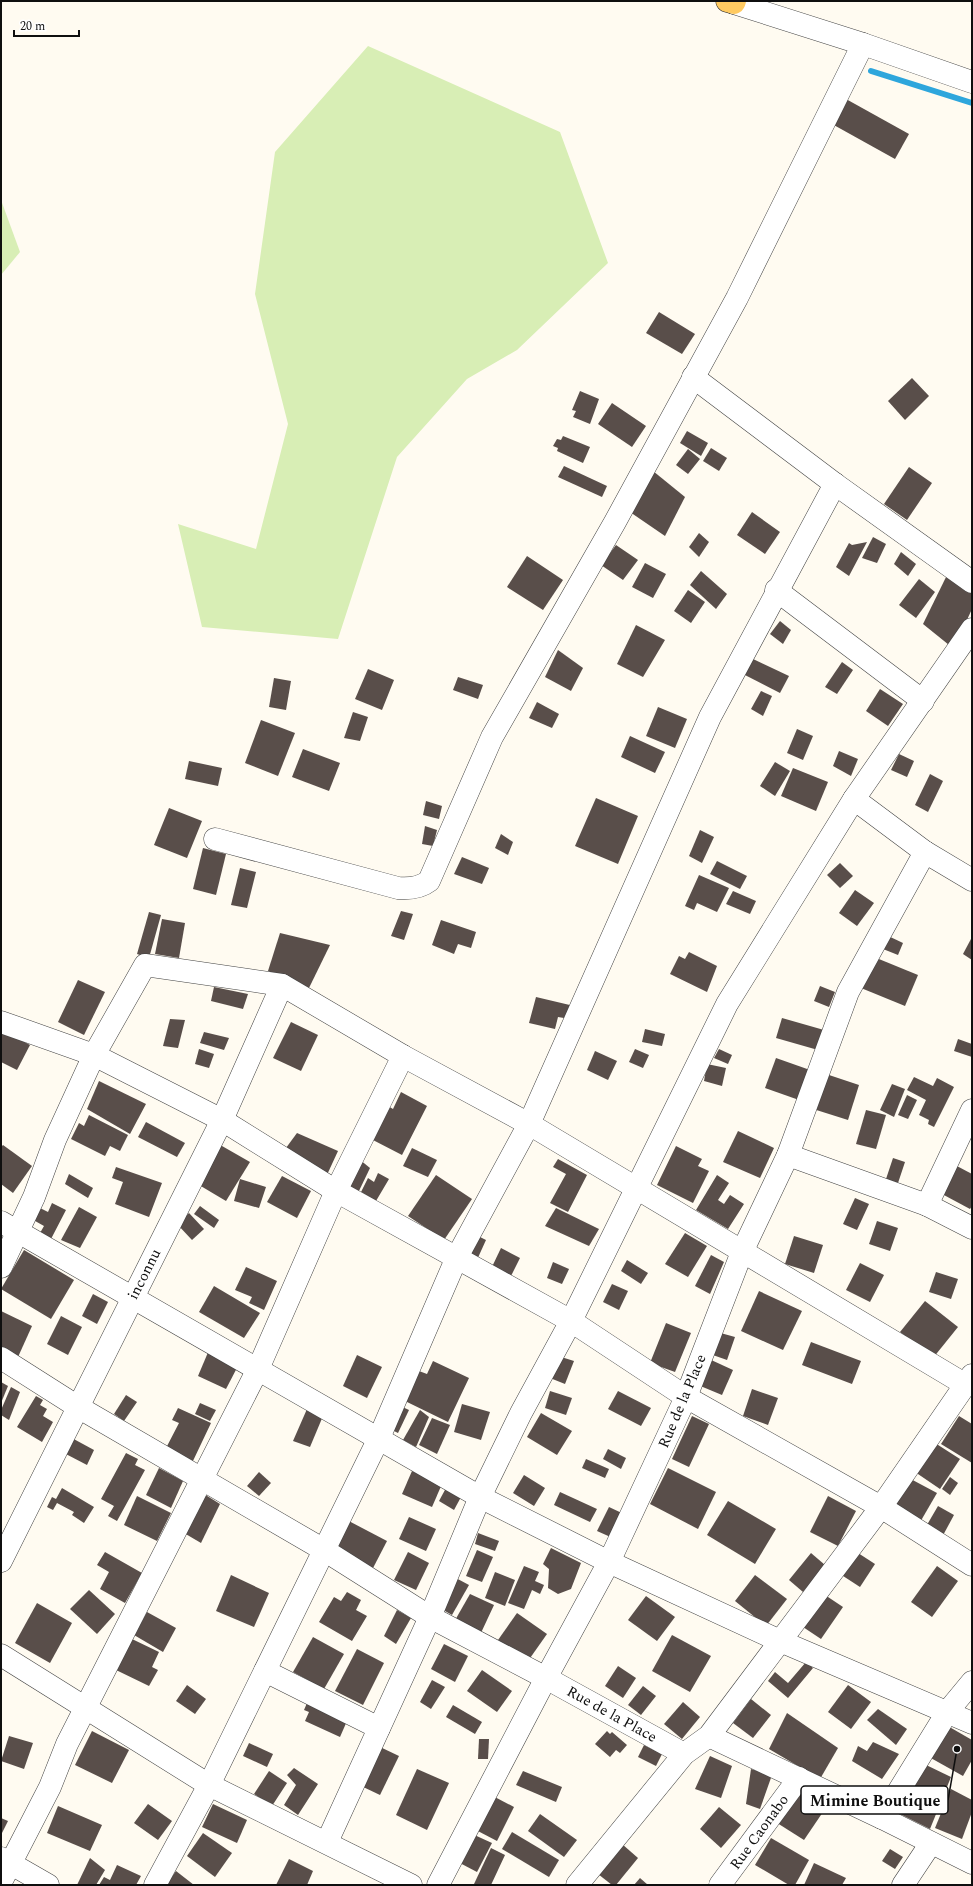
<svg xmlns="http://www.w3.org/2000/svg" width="973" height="1886" font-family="Spectral,serif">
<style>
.green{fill:#d8eeb5}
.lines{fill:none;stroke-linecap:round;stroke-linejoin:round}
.stream{stroke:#2ea6dc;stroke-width:6}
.building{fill:#594e4a}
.minor-casing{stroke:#424242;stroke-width:23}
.major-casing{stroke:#202020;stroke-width:23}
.minor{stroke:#fff;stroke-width:22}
.major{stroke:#ffca61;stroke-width:22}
.labels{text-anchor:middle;stroke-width:4;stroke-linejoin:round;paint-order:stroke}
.street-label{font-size:15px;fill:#0f0f0f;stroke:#fff}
.leader{fill:none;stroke:#0f0f0f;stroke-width:1.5}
.callout-dot{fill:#0f0f0f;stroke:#fff;stroke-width:1.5}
.callout{fill:#fff;stroke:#0f0f0f;stroke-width:1.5}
.callout-label{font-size:16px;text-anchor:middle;font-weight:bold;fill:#0f0f0f}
</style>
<rect width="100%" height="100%" fill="#fffbf1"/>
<g class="green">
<path d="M368,46L560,132L608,263L517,350L467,379L397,457L338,639L202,627L178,524L256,549L288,424L255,294L275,152Z"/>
<path d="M1,200L20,252L1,275Z"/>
</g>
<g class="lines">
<path class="stream" d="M871,71L972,103"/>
</g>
<g class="building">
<path d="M846,99L909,134L895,159L832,124Z"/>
<path d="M659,312L695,334L682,354L646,333Z"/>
<path d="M912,378L929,396L905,420L888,401Z"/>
<path d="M580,391L599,399L590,424L573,417L576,411L572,410Z"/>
<path d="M612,403L646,426L632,447L598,424Z"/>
<path d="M687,431L708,443L701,456L680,443Z"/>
<path d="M563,436L590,447L583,463L557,451L558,448L553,446L557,439L561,440Z"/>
<path d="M711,448L727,458L719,471L703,461Z"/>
<path d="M688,449L700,459L688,474L676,465Z"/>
<path d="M564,466L607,486L602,497L558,477Z"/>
<path d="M909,467L932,483L907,520L884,504Z"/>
<path d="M653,471L685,497L665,536L627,510Z"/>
<path d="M752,512L780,532L765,554L737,535Z"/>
<path d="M699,533L709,542L699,557L689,547Z"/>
<path d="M873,537L886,544L877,563L862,558Z"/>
<path d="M867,542L849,576L836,567L849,543L852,545Z"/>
<path d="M616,545L638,560L623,580L601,565Z"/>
<path d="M901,552L916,564L908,576L894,564Z"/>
<path d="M527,556L563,580L543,610L507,587Z"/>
<path d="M645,563L666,574L653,598L632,587Z"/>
<path d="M701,571L727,594L716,609L690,585Z"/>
<path d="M948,573L972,590V609L960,635L949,645L923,624Z"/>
<path d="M919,579L935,592L916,618L899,605Z"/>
<path d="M688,590L705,602L691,623L674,611Z"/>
<path d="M780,621L791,630L783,644L770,634Z"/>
<path d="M636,625L665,640L643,677L617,664Z"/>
<path d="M558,650L583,668L571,691L545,677Z"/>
<path d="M749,657L789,676L780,693L741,673Z"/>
<path d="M842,662L853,670L837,694L825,687Z"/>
<path d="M368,669L394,680L382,710L355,699Z"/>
<path d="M458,677L483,685L478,699L453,690Z"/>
<path d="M274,678L291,681L286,710L269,707Z"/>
<path d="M880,689L903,704L888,726L866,711Z"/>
<path d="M761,691L772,696L763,716L751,709Z"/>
<path d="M537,702L559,714L552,728L529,718Z"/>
<path d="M658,707L687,719L675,748L646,736Z"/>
<path d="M353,712L368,717L360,741L344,738Z"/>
<path d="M261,720L295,733L278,776L245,763Z"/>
<path d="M797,729L813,736L803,760L787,753Z"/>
<path d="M630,736L665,752L655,773L621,757Z"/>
<path d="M303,749L340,763L329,791L292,777Z"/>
<path d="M839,751L858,759L851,776L833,766Z"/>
<path d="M899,754L914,761L907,777L891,770Z"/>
<path d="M189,761L222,768L218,786L185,779Z"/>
<path d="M775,762L790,771L775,796L760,786Z"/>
<path d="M793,768L828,782L816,811L781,796Z"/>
<path d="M930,774L943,781L928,812L915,805Z"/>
<path d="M596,798L638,816L618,864L575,846Z"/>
<path d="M426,801L442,806L439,819L423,815Z"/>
<path d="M169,808L202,821L187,858L154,845Z"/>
<path d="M425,826L437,830L433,846L422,844Z"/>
<path d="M700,830L714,837L702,863L689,856Z"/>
<path d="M501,834L513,842L508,855L495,848Z"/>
<path d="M203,848L226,854L216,895L193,889Z"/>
<path d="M462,857L489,868L482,884L454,874Z"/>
<path d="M717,861L747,876L740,889L710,874Z"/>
<path d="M840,863L853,876L840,888L827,875Z"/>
<path d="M240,868L256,872L247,908L231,905Z"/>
<path d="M699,875L729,888L717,912L697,903L694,910L685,906Z"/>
<path d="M855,890L874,903L857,926L839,913Z"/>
<path d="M733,891L756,901L750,914L726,904Z"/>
<path d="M401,911L413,914L404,940L391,936Z"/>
<path d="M149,912L161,915L149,958L137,954Z"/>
<path d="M162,919L185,923L179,958L155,954Z"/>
<path d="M441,920L476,932L471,948L458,944L454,954L432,945Z"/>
<path d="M280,933L330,945L308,990L268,971Z"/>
<path d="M884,934L903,943L898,955L878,947Z"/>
<path d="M972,937V960L963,954Z"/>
<path d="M689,952L717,966L707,992L670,974L679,956L685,959Z"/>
<path d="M874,957L918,975L905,1006L861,988Z"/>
<path d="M78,980L105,992L84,1035L58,1022Z"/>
<path d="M820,986L835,992L829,1007L814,1001Z"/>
<path d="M214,987L248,994L243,1009L211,1001Z"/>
<path d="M536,997L574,1006L570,1019L558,1017L555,1029L529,1023Z"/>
<path d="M782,1018L824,1030L818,1050L776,1038Z"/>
<path d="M170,1019L185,1020L178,1048L163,1046Z"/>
<path d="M291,1022L318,1035L301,1071L273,1058Z"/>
<path d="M1,1029L30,1045L17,1070L1,1062Z"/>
<path d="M645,1029L665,1034L662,1046L642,1042Z"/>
<path d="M204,1032L229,1038L224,1050L200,1043Z"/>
<path d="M958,1039L972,1044V1057L954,1051Z"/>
<path d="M199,1049L214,1054L209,1068L195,1064Z"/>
<path d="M635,1049L649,1055L643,1068L629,1062Z"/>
<path d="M719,1049L732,1055L728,1064L714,1058Z"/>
<path d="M595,1051L617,1061L608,1080L587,1070Z"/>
<path d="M776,1058L810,1070L799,1100L765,1088Z"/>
<path d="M707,1064L726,1068L722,1086L704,1081Z"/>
<path d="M823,1073L859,1085L848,1120L810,1108Z"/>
<path d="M914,1077L933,1086L937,1078L954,1087L934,1127L928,1124L929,1120L919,1115L926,1100L907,1090Z"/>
<path d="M99,1081L146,1104L130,1134L87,1109Z"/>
<path d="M892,1084L905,1089L894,1117L880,1110Z"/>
<path d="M401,1092L427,1106L402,1155L371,1139L388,1106L393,1109Z"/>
<path d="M907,1095L917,1100L908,1119L898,1115Z"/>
<path d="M866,1110L886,1115L876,1149L856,1144Z"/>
<path d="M89,1115L128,1135L120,1151L110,1146L105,1156L71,1139L79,1123L84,1126Z"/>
<path d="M146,1122L185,1143L177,1157L138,1137Z"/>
<path d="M738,1131L774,1148L760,1178L723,1162Z"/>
<path d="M297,1133L338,1151L326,1177L283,1152Z"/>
<path d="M215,1142L250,1162L226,1201L194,1182Z"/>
<path d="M3,1145L32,1166L13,1193L1,1184V1147Z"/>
<path d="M676,1146L702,1159L698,1166L709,1171L693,1203L657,1185Z"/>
<path d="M412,1148L437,1160L428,1177L403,1166Z"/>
<path d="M893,1158L905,1162L898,1183L886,1179Z"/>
<path d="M359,1159L370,1168L358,1193L344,1184Z"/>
<path d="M558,1159L587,1175L568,1212L550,1203L566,1174L553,1167Z"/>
<path d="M955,1165L972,1174V1206L970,1209L942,1194Z"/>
<path d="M116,1167L162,1183L149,1217L115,1204L123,1182L112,1178Z"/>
<path d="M378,1173L389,1179L376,1201L361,1192L368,1178L374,1182Z"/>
<path d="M69,1174L93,1188L88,1198L65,1184Z"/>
<path d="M436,1175L472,1199L444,1240L408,1216Z"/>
<path d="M717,1175L729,1183L718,1200L724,1204L730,1195L744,1204L728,1229L696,1210Z"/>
<path d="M282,1176L311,1191L297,1218L267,1202Z"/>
<path d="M240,1179L266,1187L259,1208L234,1201Z"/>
<path d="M40,1196L45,1199L40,1208L48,1212L52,1203L66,1210L51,1239L40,1233L44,1226L28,1217Z"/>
<path d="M855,1198L869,1204L857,1230L843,1224Z"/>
<path d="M200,1206L219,1220L214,1228L194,1214Z"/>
<path d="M79,1207L97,1217L80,1248L61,1240Z"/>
<path d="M556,1208L599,1229L589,1246L545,1226Z"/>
<path d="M189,1213L204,1229L192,1240L177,1224Z"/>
<path d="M877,1221L898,1228L890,1251L869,1244Z"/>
<path d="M685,1233L707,1246L688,1277L665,1264Z"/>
<path d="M474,1234L486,1240L476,1262L464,1256Z"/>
<path d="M794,1236L823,1245L814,1273L785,1264Z"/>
<path d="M501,1248L520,1258L509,1280L490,1271Z"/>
<path d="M24,1250L74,1280L51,1319L1,1289Z"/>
<path d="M711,1255L724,1262L710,1294L695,1286Z"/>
<path d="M627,1260L648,1273L641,1284L621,1271Z"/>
<path d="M553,1262L569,1269L562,1284L547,1278Z"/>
<path d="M860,1263L884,1275L870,1302L846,1290Z"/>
<path d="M246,1267L277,1281L264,1310L249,1303L252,1297L235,1290Z"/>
<path d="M936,1272L958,1279L951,1299L929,1292Z"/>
<path d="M612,1284L628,1291L619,1310L603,1302Z"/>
<path d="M214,1286L260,1313L244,1338L199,1312Z"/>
<path d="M759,1291L802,1311L783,1350L741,1331Z"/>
<path d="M93,1294L108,1302L97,1324L82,1316Z"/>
<path d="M925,1301L958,1327L933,1358L900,1332Z"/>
<path d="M1,1311L32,1326L18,1357L1,1349Z"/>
<path d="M61,1316L82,1327L68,1355L47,1344Z"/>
<path d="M666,1323L691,1333L675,1372L650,1363Z"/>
<path d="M717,1332L735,1337L727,1360L710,1354Z"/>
<path d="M811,1342L861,1361L852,1384L802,1365Z"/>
<path d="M209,1350L239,1364L226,1389L198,1376Z"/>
<path d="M357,1355L382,1367L367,1398L343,1386Z"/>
<path d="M558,1356L574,1361L565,1384L550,1378Z"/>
<path d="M709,1359L733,1370L722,1395L698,1385Z"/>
<path d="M433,1361L469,1378L448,1422L405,1401L419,1371L427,1374Z"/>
<path d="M1,1382L8,1386L1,1403Z"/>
<path d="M11,1387L20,1392L9,1420L1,1415V1410Z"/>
<path d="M752,1389L778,1398L768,1425L743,1416Z"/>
<path d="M550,1391L572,1398L566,1415L545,1408Z"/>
<path d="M618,1391L651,1408L641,1426L608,1409Z"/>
<path d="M126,1395L137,1402L124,1421L114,1414Z"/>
<path d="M36,1396L43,1400L40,1405L47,1409L43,1416L53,1422L42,1442L17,1427Z"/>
<path d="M200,1403L216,1410L210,1421L195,1414Z"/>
<path d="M462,1404L490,1412L481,1440L454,1432Z"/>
<path d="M398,1405L409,1410L398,1433L388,1428Z"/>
<path d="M178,1408L211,1423L192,1463L165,1450L179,1423L172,1420Z"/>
<path d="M307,1409L323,1416L310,1447L293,1441Z"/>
<path d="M420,1410L429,1417L416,1447L403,1440Z"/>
<path d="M541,1413L572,1431L557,1455L527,1437Z"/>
<path d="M692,1416L709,1424L689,1467L672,1459Z"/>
<path d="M959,1416L972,1424V1463L941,1444Z"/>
<path d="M432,1418L450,1425L437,1454L419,1445Z"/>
<path d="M70,1437L94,1450L87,1465L62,1452Z"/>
<path d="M935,1443L960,1459L940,1489L915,1472Z"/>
<path d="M608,1449L626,1458L621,1469L603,1459Z"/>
<path d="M126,1453L138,1459L135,1465L145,1470L117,1521L108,1516L114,1506L101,1499Z"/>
<path d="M586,1459L609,1469L605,1478L582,1468Z"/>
<path d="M159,1468L183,1481L171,1508L146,1495Z"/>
<path d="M668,1468L716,1492L698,1529L650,1504Z"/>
<path d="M412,1471L442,1484L432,1507L402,1494Z"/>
<path d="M259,1472L271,1483L259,1496L247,1486Z"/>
<path d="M524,1475L545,1488L534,1506L513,1493Z"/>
<path d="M907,1477L937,1493L919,1524L890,1507Z"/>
<path d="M950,1477L958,1483L950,1495L942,1489Z"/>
<path d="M62,1488L94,1507L84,1523L72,1515L74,1512L57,1503L53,1510L47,1507L52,1497L56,1499Z"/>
<path d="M446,1488L461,1497L454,1510L439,1501Z"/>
<path d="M560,1492L597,1509L590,1522L554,1505Z"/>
<path d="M204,1494L220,1504L201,1543L184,1533Z"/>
<path d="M137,1496L171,1513L157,1541L124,1525Z"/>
<path d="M828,1496L856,1511L838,1546L810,1532Z"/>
<path d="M728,1501L776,1529L755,1564L707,1535Z"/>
<path d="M938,1506L954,1515L941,1539L924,1530Z"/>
<path d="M609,1507L626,1515L615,1539L597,1531Z"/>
<path d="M409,1517L436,1529L426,1551L399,1539Z"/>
<path d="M345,1519L387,1541L372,1570L330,1549Z"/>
<path d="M478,1533L499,1541L495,1551L475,1544Z"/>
<path d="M551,1548L581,1563L571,1589L558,1594L548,1588L549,1569L543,1564Z"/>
<path d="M477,1550L493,1557L482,1582L466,1576Z"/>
<path d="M855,1551L875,1564L860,1587L840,1574Z"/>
<path d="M105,1552L142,1573L125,1603L100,1589L109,1572L97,1565Z"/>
<path d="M408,1552L429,1563L416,1590L394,1580Z"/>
<path d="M811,1553L825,1565L803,1592L789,1580Z"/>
<path d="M524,1566L539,1572L535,1581L544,1585L540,1594L532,1590L524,1609L508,1603Z"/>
<path d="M937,1566L958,1581L932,1617L911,1602Z"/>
<path d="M495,1572L515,1580L505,1606L485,1598Z"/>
<path d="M231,1575L269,1593L254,1627L216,1611Z"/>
<path d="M755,1575L787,1599L766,1626L735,1601Z"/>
<path d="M454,1577L469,1585L452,1615L438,1607Z"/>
<path d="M89,1590L115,1614L97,1634L70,1609Z"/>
<path d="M347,1592L361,1600L356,1610L367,1616L352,1641L319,1622L334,1597L341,1601Z"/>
<path d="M470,1594L494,1605L480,1635L454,1622Z"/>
<path d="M825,1595L843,1607L821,1639L803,1627Z"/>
<path d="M646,1596L675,1617L657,1641L628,1620Z"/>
<path d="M37,1603L72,1623L50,1663L15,1643Z"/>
<path d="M397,1610L411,1618L396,1644L384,1636Z"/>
<path d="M147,1612L176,1628L163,1652L134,1635Z"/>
<path d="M517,1613L547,1634L528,1661L498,1640Z"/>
<path d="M672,1635L711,1656L690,1692L652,1671Z"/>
<path d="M313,1637L344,1654L324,1689L293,1672Z"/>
<path d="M132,1639L159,1652L152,1667L158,1670L149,1686L116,1670Z"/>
<path d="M444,1644L468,1656L455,1682L431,1669Z"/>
<path d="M357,1649L384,1663L363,1705L335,1691Z"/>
<path d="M806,1662L813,1668L788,1698L768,1681L775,1672L788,1683Z"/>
<path d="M618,1666L636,1678L623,1698L605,1686Z"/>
<path d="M482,1670L512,1691L497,1712L467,1691Z"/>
<path d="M432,1680L445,1687L431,1709L420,1702Z"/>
<path d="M187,1685L206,1699L195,1714L176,1701Z"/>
<path d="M848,1685L871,1702L851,1729L828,1712Z"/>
<path d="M643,1686L656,1696L641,1715L628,1705Z"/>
<path d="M751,1699L771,1715L753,1738L733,1723Z"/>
<path d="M683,1702L700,1717L682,1739L664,1724Z"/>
<path d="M307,1703L347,1721L340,1737L305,1721L309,1712L304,1710Z"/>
<path d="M453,1705L482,1722L475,1734L446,1717Z"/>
<path d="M878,1709L907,1729L896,1745L867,1720Z"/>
<path d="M787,1713L838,1748L820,1779L769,1749Z"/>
<path d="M946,1725L972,1740V1760L963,1776L929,1757Z"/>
<path d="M92,1731L129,1750L112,1783L75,1765Z"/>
<path d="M607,1731L610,1734L612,1732L627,1745L620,1753L616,1750L610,1757L595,1744Z"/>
<path d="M9,1736L33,1743L24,1769L1,1761Z"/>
<path d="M479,1739H489L488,1759H478Z"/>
<path d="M873,1742L899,1754L882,1779L852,1761L858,1746L867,1751Z"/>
<path d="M249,1743L273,1754L267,1767L243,1756Z"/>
<path d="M644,1745L662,1754L656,1766L638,1757Z"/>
<path d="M378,1746L399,1756L380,1795L359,1785Z"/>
<path d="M710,1756L732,1766L721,1798L695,1789Z"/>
<path d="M922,1763L951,1777L930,1829L894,1811Z"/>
<path d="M294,1768L318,1784L298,1815L284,1805L296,1785L287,1775Z"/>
<path d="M417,1769L449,1783L427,1830L396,1815Z"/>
<path d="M751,1769L772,1775L760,1809L746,1804Z"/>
<path d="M269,1771L287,1783L272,1806L254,1794Z"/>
<path d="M523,1771L562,1787L556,1802L516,1785Z"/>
<path d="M951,1789L972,1800V1812L962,1839L935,1828Z"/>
<path d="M797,1790L825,1809L804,1840L774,1821Z"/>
<path d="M491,1795L514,1807L497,1841L474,1829Z"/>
<path d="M148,1804L172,1821L158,1840L134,1823Z"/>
<path d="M213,1804L247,1820L237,1843L202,1827Z"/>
<path d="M58,1806L102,1825L90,1851L47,1833Z"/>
<path d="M719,1807L741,1825L721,1848L700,1829Z"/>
<path d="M540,1814L577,1840L564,1857L528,1831Z"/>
<path d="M1,1818L8,1821L1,1835Z"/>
<path d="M512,1832L559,1860L549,1877L502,1849Z"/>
<path d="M203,1833L232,1853L215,1877L187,1856Z"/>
<path d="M470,1833L492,1843L477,1872L456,1861Z"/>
<path d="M771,1838L809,1860L795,1885H789L755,1865Z"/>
<path d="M622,1844L638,1858L616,1885H612L598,1874Z"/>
<path d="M491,1848L505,1855L491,1885H476L474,1884Z"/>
<path d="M890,1849L903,1857L895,1869L882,1861Z"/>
<path d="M90,1858L105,1870L96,1885H77Z"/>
<path d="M289,1859L313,1871L307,1885H276Z"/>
<path d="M814,1863L846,1878L842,1885H804Z"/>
<path d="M117,1865L141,1876L136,1885H99L104,1877L110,1880Z"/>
<path d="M176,1871L194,1885H166Z"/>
<path d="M640,1878L648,1885H634Z"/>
</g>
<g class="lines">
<g class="minor-casing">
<g id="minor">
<path d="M734,3L863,44L972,82"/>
<path d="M693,377L835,484L972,582"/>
<path d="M776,590L923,701"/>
<path d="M854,799L972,629"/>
<path d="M215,839L398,888C410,889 420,888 429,881L492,737L615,522L737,298L863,44"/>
<path d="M1,1022L94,1055L222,1120L336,1191L571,1321L686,1397L881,1507L972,1565"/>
<path d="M788,1155L848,992L925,852L972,880"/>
<path d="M927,1205L972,1110"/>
<path d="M1,1222L480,1497L609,1562L780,1641L972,1723"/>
<path d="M1,1267L34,1197L55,1140L94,1055L145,965L282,985L403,1056L529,1124L966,1385"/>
<path d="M1,1358L78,1407L324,1550L430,1617L546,1678L438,1885"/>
<path d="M1,1561L222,1120L282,985"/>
<path d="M1,1655L209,1785L411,1885"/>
<path d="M265,1671L379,1728"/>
<path d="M972,1682L948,1711L882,1818L972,1863"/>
<path d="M709,1736L882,1818"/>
<path d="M684,1754L546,1678L609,1562L686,1397L742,1252L788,1155L927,1205L972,1228"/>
<path d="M327,1842L430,1617L480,1497L521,1413L571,1321L727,1004L854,799L925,852"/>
<path d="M1,1858L48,1885"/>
<path d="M1,1882L50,1787L67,1744L258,1369L336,1191L403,1056"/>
<path d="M155,1885L209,1785L379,1438L457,1257L529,1124L710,717L835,484"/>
<path d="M577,1885L684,1754L709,1736L881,1507L972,1375"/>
<path d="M720,1885L799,1778"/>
<path d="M903,1885L931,1843"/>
</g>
</g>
<g class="major-casing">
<path id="major" d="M727,1L734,3L735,1"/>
</g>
<use href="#minor" class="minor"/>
<use href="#major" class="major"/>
</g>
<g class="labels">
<g class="street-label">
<text transform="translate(144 1274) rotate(-63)" y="5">inconnu</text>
<text transform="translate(682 1401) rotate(-67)" y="5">Rue de la Place</text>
<text transform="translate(612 1714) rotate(29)" y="5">Rue de la Place</text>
<text transform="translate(759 1832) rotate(-54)" y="5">Rue Caonabo</text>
</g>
</g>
<path class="leader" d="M957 1749L948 1800"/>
<circle class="callout-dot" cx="957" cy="1749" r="4"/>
<rect class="callout" x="801" y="1786" width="147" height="28" rx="4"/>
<g class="callout-label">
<text x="875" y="1806">Mimine Boutique</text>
</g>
<rect width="973" height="1886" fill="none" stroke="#0f0f0f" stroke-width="4"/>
<path d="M14 30v6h65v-6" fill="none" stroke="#0f0f0f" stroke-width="2"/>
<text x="20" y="30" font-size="12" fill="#0f0f0f" stroke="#ffffff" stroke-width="3" paint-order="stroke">20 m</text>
</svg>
